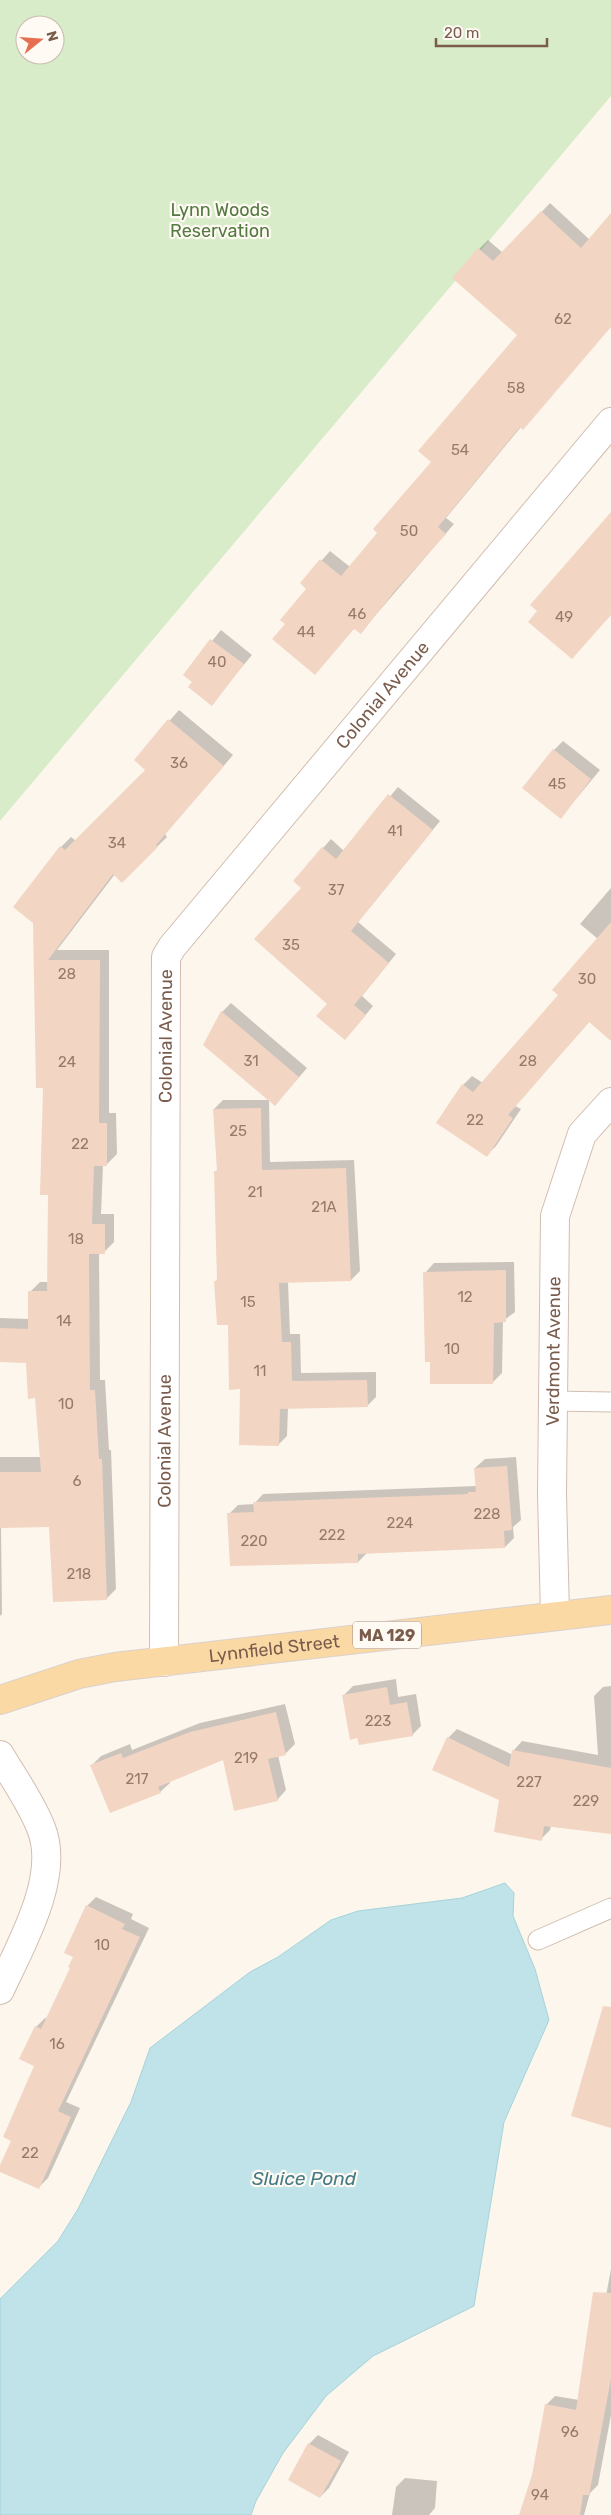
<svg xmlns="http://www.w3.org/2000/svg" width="611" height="2515" font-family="Rubik,sans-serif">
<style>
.green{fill:#d8ecc9;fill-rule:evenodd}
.water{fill:#bfe3e8;stroke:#a5d3da}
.shadow{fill:#0003}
.building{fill:#f3d5c3}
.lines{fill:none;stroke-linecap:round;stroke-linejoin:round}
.service-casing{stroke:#d1beb0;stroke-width:21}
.minor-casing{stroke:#d1beb0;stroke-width:30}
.primary-casing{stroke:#dad1cd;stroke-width:30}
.service{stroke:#fff;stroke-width:19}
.minor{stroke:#fff;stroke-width:28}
.primary{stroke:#fbd9a5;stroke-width:28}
.labels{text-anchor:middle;stroke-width:4.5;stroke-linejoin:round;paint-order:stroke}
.number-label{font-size:15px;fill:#987a6a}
.shield{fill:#fffaf3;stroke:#a28b7f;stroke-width:1}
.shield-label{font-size:16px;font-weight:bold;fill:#7a5c4d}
.park-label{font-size:18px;fill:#537a41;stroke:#fffaf3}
.street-label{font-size:18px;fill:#7a5c4d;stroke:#fffaf3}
.water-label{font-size:19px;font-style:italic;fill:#437c86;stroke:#fffaf3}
</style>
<rect width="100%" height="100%" fill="#fdf6ec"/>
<path class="green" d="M0,0H611V96L0,821ZM25,25H55V55H25Z"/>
<path class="water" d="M505,1883L514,1893L513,1916L535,1969L549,2020L504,2122L474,2306L373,2356L326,2396L283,2453L256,2501L251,2515H0V2299L58,2241L78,2209L131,2102L150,2048L250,1972L278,1957L331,1920L358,1911L462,1898Z"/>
<g class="shadow">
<path d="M550,203L590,240L611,214V326L521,427L446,518L454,524L361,632L355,628L287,624L308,588L302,583L330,551L350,567L379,533L433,462L519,335L479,249L488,240L503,253Z"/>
<path d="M221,630L252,655L211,704L194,682L184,675Z"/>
<path d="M179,710L233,755L165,834L167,837L132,871L115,874L57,950H109V1113H116L117,1154L106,1165H103L101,1214H114V1242L104,1252H99L100,1380H105L109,1450H111L116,1589L106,1599L50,1526L1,1527L2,1614L0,1616V1457H41L36,1397L28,1362L0,1361V1318L29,1319L30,1292L40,1282H48L49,1194L34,922L61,847L71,837L76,841L147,770L135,760Z"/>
<path d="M563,741L600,770L561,817L554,750Z"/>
<path d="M398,787L440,821L358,922L396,954L362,996L373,1006L353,1030L329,1004L302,887L294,881L331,839L344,851Z"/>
<path d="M611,888V1018L590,1021L515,1106L521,1109L496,1146L487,1155L463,1085L472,1076L483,1083L560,995L598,939L580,924Z"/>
<path d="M231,1003L307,1068L275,1105L205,1045L222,1012Z"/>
<path d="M223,1100H269L270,1162L354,1160L360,1271L351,1280L288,1282L290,1334H300L301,1373L376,1372V1397L367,1406L288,1408L287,1436L278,1445L242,1388L229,1323L215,1282L218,1279L215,1172L218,1169L214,1109Z"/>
<path d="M514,1262L515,1312L503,1321L502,1373L493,1382L431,1361L425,1273L434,1263Z"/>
<path d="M516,1457L521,1520L513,1527L514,1538L505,1547L367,1553L358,1562L229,1514L238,1505L254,1504L263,1494L477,1486L475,1468L485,1459Z"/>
<path d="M396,1679L398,1697L416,1694L421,1726L412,1735L344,1695L353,1686Z"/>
<path d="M611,1686V1833L551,1825L550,1830L541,1839L501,1800L448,1738L457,1729L513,1755L514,1750L522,1741L598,1755L594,1696L603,1687Z"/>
<path d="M285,1704L295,1744L286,1753L278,1755L286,1790L277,1800L224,1758L169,1781L170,1783L160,1792L92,1765L101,1756L130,1744L132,1750L200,1723Z"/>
<path d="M96,1897L133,1914L131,1919L149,1928L66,2102L80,2108L48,2178L39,2187L0,2171V2168L12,2140L36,2066V2027L45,2018L47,2019L72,1967L87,1906Z"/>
<path d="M611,2269V2415L598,2485L590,2493L584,2515H521L533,2476L546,2405L555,2396L579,2400L602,2317Z"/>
<path d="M318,2435L349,2452L329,2488L320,2497L309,2444Z"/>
<path d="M405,2478L437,2481L435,2508L429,2515H392L396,2487Z"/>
</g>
<g class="building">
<path d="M541,211L581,248L611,213V327L523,430L520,427L438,527L446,534L393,593L361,634L354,629L315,675L272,639L285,624L280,620L306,589L300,583L320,559L341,576L377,533L373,529L431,462L418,451L517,335L452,278L478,248L493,261Z"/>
<path d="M611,512V615L572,659L528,622L537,611L530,605Z"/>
<path d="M210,639L244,664L212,706L188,687L192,682L183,675Z"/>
<path d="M168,719L224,766L156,845L158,847L122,883L113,874L48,960H100L99,1123H107V1166H94L92,1224H105V1254H89L90,1390H95L99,1459H102L107,1600L53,1602L49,1527L0,1528V1472H41L35,1398L28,1399L26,1363L0,1362V1328L28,1329V1291H47L48,1195H40L43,1088H36L33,923L13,907L60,846L65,850L145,770L134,760Z"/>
<path d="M553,749L591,779L561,819L522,788Z"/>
<path d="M388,794L433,830L351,931L389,963L354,1005L366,1015L345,1040L316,1016L327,1004L254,939L301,888L293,881L322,847L336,859Z"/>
<path d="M611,922V1041L589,1022L508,1115L513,1118L487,1157L436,1123L462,1084L473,1092L558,995L552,990Z"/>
<path d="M221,1011L299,1077L275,1106L203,1045Z"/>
<path d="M261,1108L262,1170L346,1168L351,1281L279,1283L282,1342H291L292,1381L367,1380L368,1407L280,1409L279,1446L239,1445L240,1389L229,1390L228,1325H217L214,1281H217L214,1171H217L213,1109Z"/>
<path d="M506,1270V1322L494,1323L493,1384H430V1362H425L423,1272Z"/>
<path d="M507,1466L512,1530L504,1531L505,1548L358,1554V1563L230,1566L227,1513L254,1512L253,1502L468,1494V1492H476L474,1468Z"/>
<path d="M387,1687L390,1705L407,1702L413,1736L359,1745L357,1738L350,1740L342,1695Z"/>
<path d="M276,1712L286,1755L268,1759L278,1801L234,1811L223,1760L158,1787L161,1793L110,1813L90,1765L121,1753L123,1758L190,1732Z"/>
<path d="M447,1737L509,1767L512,1750L611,1768V1834L544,1826L542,1841L494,1832L499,1800L432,1770Z"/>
<path d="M86,1905L125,1924L122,1929L140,1937L58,2111L71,2117L39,2189L0,2172V2165L11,2141L3,2137L34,2066L19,2059L35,2026L41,2029L70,1968L68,1967L73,1957L64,1953Z"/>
<path d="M603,2006L611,2007V2128L571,2116Z"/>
<path d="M593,2292L611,2293V2379L589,2495H583L580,2515H519L532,2475L545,2404L576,2410Z"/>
<path d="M308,2443L341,2461L320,2498L288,2480Z"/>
</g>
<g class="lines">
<g class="service-casing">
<g id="service">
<path d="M553,1401L611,1402"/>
<path d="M538,1940L611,1908"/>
</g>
</g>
<g class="minor-casing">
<g id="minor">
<path id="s1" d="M555,1615L552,1494L555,1216L582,1134L611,1102"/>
<path id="s2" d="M164,1662L166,957L172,947L611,422"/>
<path d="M0,1755C14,1779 31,1802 41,1828C61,1877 20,1946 0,1990"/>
</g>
</g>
<g class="primary-casing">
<g id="primary">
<path id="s3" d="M0,1700L79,1674L115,1667L611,1610"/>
</g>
</g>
<use href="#service" class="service"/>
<use href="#minor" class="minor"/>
<use href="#primary" class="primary"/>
</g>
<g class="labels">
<g class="number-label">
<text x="563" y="324">62</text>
<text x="516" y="393">58</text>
<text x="460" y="455">54</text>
<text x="409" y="536">50</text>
<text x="357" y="619">46</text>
<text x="564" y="622">49</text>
<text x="306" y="637">44</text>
<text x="217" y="667">40</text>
<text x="179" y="768">36</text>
<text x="557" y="789">45</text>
<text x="395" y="836">41</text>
<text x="117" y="848">34</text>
<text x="336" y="895">37</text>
<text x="291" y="950">35</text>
<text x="67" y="979">28</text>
<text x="587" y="984">30</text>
<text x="251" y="1066">31</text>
<text x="528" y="1066">28</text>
<text x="67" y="1067">24</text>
<text x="475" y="1125">22</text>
<text x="238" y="1136">25</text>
<text x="80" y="1149">22</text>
<text x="255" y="1197">21</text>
<text x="324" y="1212">21A</text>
<text x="76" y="1244">18</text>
<text x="465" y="1302">12</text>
<text x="248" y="1307">15</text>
<text x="64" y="1326">14</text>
<text x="452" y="1354">10</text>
<text x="260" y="1376">11</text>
<text x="66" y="1409">10</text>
<text x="77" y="1486">6</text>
<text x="487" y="1519">228</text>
<text x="400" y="1528">224</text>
<text x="332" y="1540">222</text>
<text x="254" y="1546">220</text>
<text x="79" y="1579">218</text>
<text x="378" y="1726">223</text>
<text x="246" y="1763">219</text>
<text x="137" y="1784">217</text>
<text x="529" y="1787">227</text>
<text x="586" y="1806">229</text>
<text x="102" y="1950">10</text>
<text x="57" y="2049">16</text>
<text x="30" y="2158">22</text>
<text x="570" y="2437">96</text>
<text x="540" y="2500">94</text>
</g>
<rect class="shield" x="353" y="1621.5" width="68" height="27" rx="4"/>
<g class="shield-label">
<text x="387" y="1641">MA 129</text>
</g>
<g class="park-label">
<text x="220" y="216">Lynn Woods<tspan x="220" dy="21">Reservation</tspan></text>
</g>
<g class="street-label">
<text dy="6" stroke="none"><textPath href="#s2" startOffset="1045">Colonial Avenue</textPath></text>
<text dy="6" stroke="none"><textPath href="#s2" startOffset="626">Colonial Avenue</textPath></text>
<text dy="6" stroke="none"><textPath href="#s1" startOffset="264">Verdmont Avenue</textPath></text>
<text dy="6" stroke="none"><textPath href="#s2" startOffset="221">Colonial Avenue</textPath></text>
<text dy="6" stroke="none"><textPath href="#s3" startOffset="280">Lynnfield Street</textPath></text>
</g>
<g class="water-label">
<text x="304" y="2185">Sluice Pond</text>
</g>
</g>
<g transform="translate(40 40) rotate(73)"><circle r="24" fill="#fffaf3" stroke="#cabbb1"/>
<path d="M0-4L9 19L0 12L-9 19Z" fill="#e76f51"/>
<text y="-8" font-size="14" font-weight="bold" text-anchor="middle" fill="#7a5c4d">N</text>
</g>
<path d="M436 38v8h111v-8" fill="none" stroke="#7a5c4d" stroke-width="2.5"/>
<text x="444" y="38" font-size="15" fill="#7a5c4d" stroke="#fffaf3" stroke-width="4" paint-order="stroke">20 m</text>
</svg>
